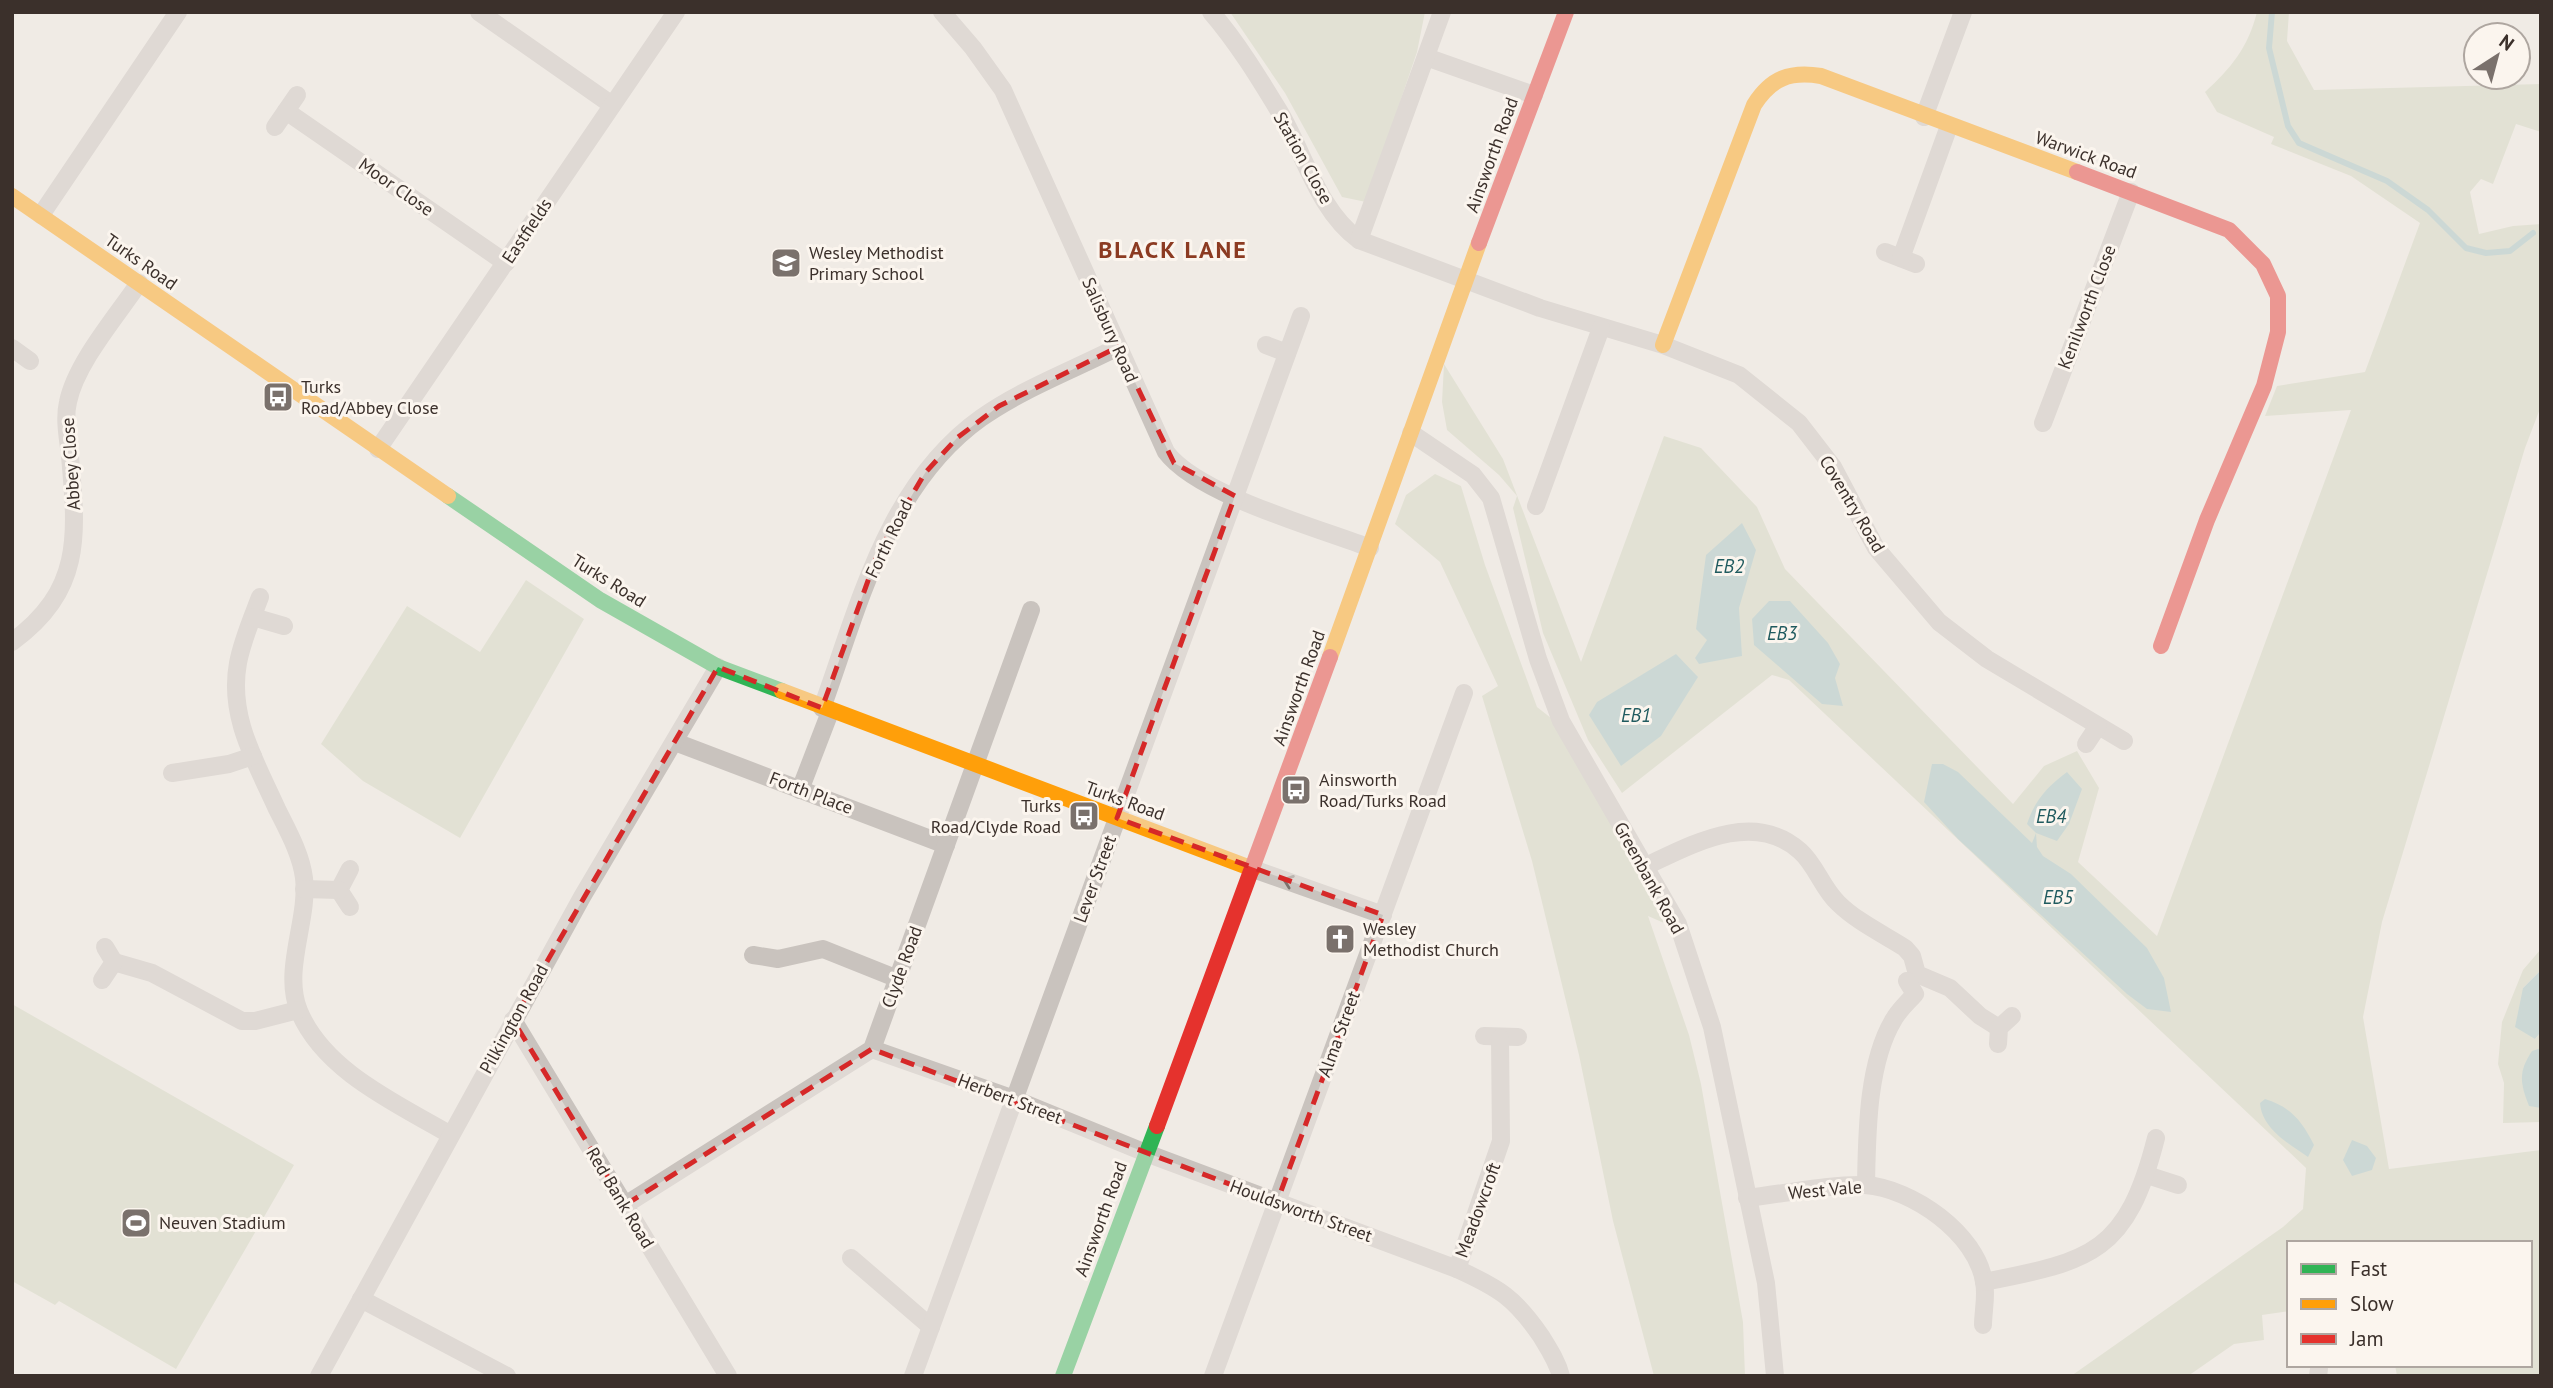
<svg xmlns="http://www.w3.org/2000/svg" width="2553" height="1388" font-family="'PT Sans',sans-serif">
<style>
.green{fill:#d1d6bf}
.water{fill:#a1c2c1}
.lines{fill:none;stroke-linecap:round;stroke-linejoin:round}
.stream{stroke:#a1c2c1;stroke-width:6}
.street{stroke:#c9c3be;stroke-width:18}
.fast{stroke:#30b455;stroke-width:16}
.slow{stroke:#ff9f0a;stroke-width:16}
.jam{stroke:#e5322d;stroke-width:16}
.oneway{stroke:#7b726d}
.marked{fill:none;stroke:#d62828;stroke-width:5;stroke-dasharray:14 9;stroke-linejoin:round}
.labels{text-anchor:middle;stroke-width:6;stroke-linejoin:round;paint-order:stroke}
.street-label{font-size:18px;fill:#3b302b;stroke:#fbf5ee}
.poi-label{font-size:18px;fill:#3b302b;stroke:#fbf5ee;text-anchor:start}
.water-label{font-size:19px;font-style:italic;fill:#1f5a5e;stroke:#fbf5ee}
.district-label{font-size:24px;font-weight:bold;letter-spacing:2px;fill:#8c3b22;stroke:#fbf5ee}
</style>
<rect width="100%" height="100%" fill="#f0ebe5"/>
<g class="green">
<path d="M1230,12H1425L1417,52L1366,202L1342,197L1285,93Z"/>
<path d="M2257,12H2289L2287,41L2314,90L2541,84V132L2516,124L2493,184L2481,179L2470,192L2479,234L2513,226L2541,224V406L2525,448L2382,922L2363,1017L2389,1169L2541,1150V1376H2397L2395,1365H2530V1243H2289V1311L2262,1315L2264,1340L2234,1344L2188,1376H2071L2283,1227L2303,1209L2306,1168L1789,680L1772,675L1622,793L1588,740L1543,633L1513,508L1517,496L1499,475L1447,430L1442,402L1444,364L1503,459L1581,662L1664,436L1701,448L1757,507L1785,569L2013,804L2044,766L2077,751L2099,788L2078,862L2157,936L2351,410L2265,416L2277,386L2365,372L2420,223L2351,176L2271,144L2274,137L2217,112L2205,92C2231,68 2248,48 2257,12Z"/>
<path d="M1435,474L1461,486L1485,565L1537,707L1551,718L1633,863L1664,923L1648,916L1689,1035L1701,1084L1743,1322L1745,1376H1654L1613,1221L1579,1055L1532,861L1482,696L1498,686L1440,562L1395,524L1406,495Z"/>
<path d="M526,580L584,619L460,838L363,781L321,744L407,606L480,652Z"/>
<path d="M2541,949V970L2523,988L2535,1039L2541,1032V1122L2503,1123L2504,1083L2498,1064L2502,1022L2523,970Z"/>
<path d="M12,1004L294,1165L176,1369L59,1301L55,1305L12,1281Z"/>
</g>
<g class="water">
<path d="M1742,523L1756,550L1739,608L1742,656L1699,664L1695,658L1707,640L1696,629L1706,555Z"/>
<path d="M1769,601H1790L1828,643L1840,664L1835,678L1843,706L1822,704L1754,645L1752,619Z"/>
<path d="M1676,654L1698,677L1661,736L1621,766L1589,715L1597,702Z"/>
<path d="M1932,764H1943L1958,772L2032,843L2036,833L2027,824C2035,800 2047,787 2067,772L2082,789L2069,824L2057,841L2036,833L2037,847L2043,856L2071,874L2147,948L2164,978L2171,1012L2147,1009L2127,994L1958,839L1924,802Z"/>
<path d="M2541,970V1032L2535,1039L2515,1027L2523,988Z"/>
<path d="M2541,1048V1108L2529,1106C2520,1083 2518,1072 2532,1051Z"/>
<path d="M2265,1099C2291,1107 2302,1121 2314,1145L2308,1157C2288,1143 2262,1129 2260,1103Z"/>
<path d="M2352,1140L2367,1146L2376,1158L2372,1170L2352,1176L2343,1160Z"/>
</g>
<g class="lines">
<path class="stream" d="M2272,12L2269,48L2288,126L2299,143L2387,181L2428,210L2466,248L2486,253L2510,251L2533,233"/>
<g class="street">
<path d="M479,12L612,105"/>
<path d="M942,12L973,48L1003,90L1166,452C1198,495 1318,528 1370,548"/>
<path d="M1211,12C1237,42 1259,78 1279,111C1304,153 1318,210 1359,240L1540,308L1663,345L1739,375L1799,423L1833,467L1876,548L1939,622L1987,659L2124,741"/>
<path d="M1426,57L1534,95"/>
<path d="M286,111L506,263"/>
<path d="M1924,117L1963,12"/>
<path d="M275,127L297,95"/>
<path d="M41,215L178,12"/>
<path d="M1359,240L1442,12"/>
<path d="M1885,252L1916,264"/>
<path d="M1901,258L1949,126"/>
<path d="M1266,345L1287,353"/>
<path d="M12,348L30,361"/>
<path d="M2043,423L2131,192"/>
<path d="M1411,433L1473,475L1491,498L1538,659L1561,721L1678,924L1712,1027L1766,1283L1775,1376"/>
<path d="M378,449L676,12"/>
<path d="M1536,506L1601,328"/>
<path d="M260,597C252,618 242,641 238,663C228,717 256,762 277,809C288,831 301,854 304,878C309,920 282,970 299,1011C324,1071 396,1103 449,1134"/>
<path d="M253,617L284,626"/>
<path d="M12,642C83,590 77,535 70,456C68,438 64,419 68,402C76,363 116,317 139,283"/>
<path d="M822,708C859,606 887,485 981,418C1022,389 1073,370 1118,347"/>
<path d="M675,742L946,845"/>
<path d="M2086,744L2098,726"/>
<path d="M172,773L229,764L253,756"/>
<path d="M800,790L830,712"/>
<path d="M1644,867C1691,845 1753,809 1800,851C1816,865 1822,888 1838,903C1856,921 1883,934 1905,948L1912,956L1917,974L1950,988L1980,1016L1999,1028"/>
<path d="M350,869L339,890L350,907"/>
<path d="M1253,869L1383,915"/>
<path d="M304,889L339,890"/>
<path d="M753,955L778,959L823,949L898,979"/>
<path d="M114,962L152,973L242,1021H255L298,1010"/>
<path d="M102,980L114,962L105,947"/>
<path d="M513,1020L728,1376"/>
<path d="M1484,1036L1518,1037"/>
<path d="M1500,1038L1501,1141L1457,1269C1499,1288 1515,1298 1541,1336C1549,1349 1557,1361 1561,1376"/>
<path d="M1998,1044L1999,1028L2012,1016"/>
<path d="M872,1049L1014,1099L1146,1153L1457,1269"/>
<path d="M2147,1175L2178,1185"/>
<path d="M1866,1185C1867,1135 1867,1063 1894,1019C1899,1010 1908,1002 1915,994L1907,981"/>
<path d="M1747,1198C1782,1194 1831,1184 1865,1185C1912,1188 1977,1234 1984,1282C1987,1295 1983,1312 1983,1325"/>
<path d="M625,1205L872,1049L1031,610"/>
<path d="M851,1258L931,1327"/>
<path d="M1984,1282C2093,1261 2127,1252 2156,1138"/>
<path d="M361,1299L507,1376"/>
<path d="M319,1376L582,897L718,667"/>
<path d="M913,1376L1301,316"/>
<path d="M1213,1376L1464,693"/>
<path d="M2318,1376L2319,1369"/>
</g>
<g class="fast">
<path d="M448,496L600,600L718,667L782,691"/>
<path d="M1063,1376L1157,1126"/>
</g>
<g class="slow">
<path d="M12,196L448,496"/>
<path d="M1663,345L1754,105C1771,78 1790,71 1821,76L2077,172"/>
<path d="M1330,657L1479,243"/>
<path d="M782,691L1253,869"/>
</g>
<g class="jam">
<path d="M2077,172L2229,230L2263,264L2278,296V332L2264,386L2207,520L2161,646"/>
<path d="M1479,243L1566,12"/>
<path d="M1157,1126L1330,657"/>
</g>
</g>
<defs><path id="oneway-chevron" d="M-2-3.5L2.5 0L-2 3.5" fill="none" stroke-width="1.6" stroke-linecap="round" stroke-linejoin="round" transform="scale(1.75)"/></defs>
<use class="oneway" href="#oneway-chevron" transform="translate(1288 881) rotate(-160)"/>
<path d="M0 0H2553V1388H0ZM1118,347L1174,463L1235,496L1117,818L1383,915L1277,1202L872,1049L625,1205L513,1020L718,667L822,708L878,553L925,473L957,438L999,406Z" fill="#f0ebe5" fill-opacity=".55" fill-rule="evenodd"/>
<path class="marked" d="M1118,347L1174,463L1235,496L1117,818L1383,915L1277,1202L872,1049L625,1205L513,1020L718,667L822,708L878,553L925,473L957,438L999,406Z"/>
<defs>
<g id="school-square" transform="scale(1.575)"><rect x="-9" y="-9" width="18" height="18" rx="4" fill="#7a716c" stroke="#fbf5ee"/><path d="M0-5L7-2L0 1L-7-2ZM-4 1L0 2.5L4 1V4Q0 6-4 4Z" fill="#fff"/></g>
<g id="bus-square" transform="scale(1.575)"><rect x="-9" y="-9" width="18" height="18" rx="4" fill="#7a716c" stroke="#fbf5ee"/><path d="M-5-6H5V4H4V6H2V4H-2V6H-4V4H-5ZM-3.5-4V0h7V-4ZM-3.5 1.2v1.5H-2V1.2ZM2 1.2v1.5H3.5V1.2Z" fill="#fff"/></g>
<g id="church-square" transform="scale(1.575)"><rect x="-9" y="-9" width="18" height="18" rx="4" fill="#7a716c" stroke="#fbf5ee"/><path d="M-1.2-6h2.4v3.5h3.3v2.4h-3.3V6h-2.4V-.1h-3.3v-2.4h3.3Z" fill="#fff"/></g>
<g id="stadium-square" transform="scale(1.575)"><rect x="-9" y="-9" width="18" height="18" rx="4" fill="#7a716c" stroke="#fbf5ee"/><path d="M0-5a6.5 5 0 1 0 0 10a6.5 5 0 1 0 0-10ZM-3.5-1.8h7v3.6h-7Z" fill="#fff"/></g>
</defs>
<g fill-rule="evenodd">
<use href="#school-square" x="786" y="263"/>
<use href="#bus-square" x="278" y="397"/>
<use href="#bus-square" x="1296" y="790"/>
<use href="#bus-square" x="1084" y="816"/>
<use href="#church-square" x="1340" y="939"/>
<use href="#stadium-square" x="136" y="1223"/>
</g>
<g class="labels">
<g class="street-label">
<text transform="translate(1492 155) rotate(-70)" y="6">Ainsworth Road</text>
<text transform="translate(2086 155) rotate(20)" y="6">Warwick Road</text>
<text transform="translate(1303 158) rotate(61)" y="6">Station Close</text>
<text transform="translate(396 187) rotate(35)" y="6">Moor Close</text>
<text transform="translate(527 231) rotate(-56)" y="6">Eastfields</text>
<text transform="translate(141 262) rotate(35)" y="6">Turks Road</text>
<text transform="translate(2087 307) rotate(-69)" y="6">Kenilworth Close</text>
<text transform="translate(1110 330) rotate(66)" y="6">Salisbury Road</text>
<text transform="translate(71 464) rotate(-94)" y="6">Abbey Close</text>
<text transform="translate(1852 504) rotate(59)" y="6">Coventry Road</text>
<text transform="translate(889 539) rotate(-64)" y="6">Forth Road</text>
<text transform="translate(609 581) rotate(32)" y="6">Turks Road</text>
<text transform="translate(1299 688) rotate(-70)" y="6">Ainsworth Road</text>
<text transform="translate(811 793) rotate(21)" y="6">Forth Place</text>
<text transform="translate(1125 801) rotate(20)" y="6">Turks Road</text>
<text transform="translate(1649 878) rotate(61)" y="6">Greenbank Road</text>
<text transform="translate(1095 879) rotate(-70)" y="6">Lever Street</text>
<text transform="translate(902 967) rotate(-70)" y="6">Clyde Road</text>
<text transform="translate(514 1019) rotate(-61)" y="6">Pilkington Road</text>
<text transform="translate(1339 1034) rotate(-70)" y="6">Alma Street</text>
<text transform="translate(1010 1099) rotate(21)" y="6">Herbert Street</text>
<text transform="translate(1825 1190) rotate(-5)" y="6">West Vale</text>
<text transform="translate(620 1198) rotate(59)" y="6">Red Bank Road</text>
<text transform="translate(1478 1210) rotate(-70)" y="6">Meadowcroft</text>
<text transform="translate(1301 1211) rotate(20)" y="6">Houldsworth Street</text>
<text transform="translate(1101 1219) rotate(-70)" y="6">Ainsworth Road</text>
</g>
<g class="poi-label">
<text x="809" y="259">Wesley Methodist<tspan x="809" dy="21">Primary School</tspan></text>
<text x="301" y="393">Turks<tspan x="301" dy="21">Road/Abbey Close</tspan></text>
<text x="1319" y="786">Ainsworth<tspan x="1319" dy="21">Road/Turks Road</tspan></text>
<text x="1061" y="812" text-anchor="end">Turks<tspan x="1061" dy="21">Road/Clyde Road</tspan></text>
<text x="1363" y="935">Wesley<tspan x="1363" dy="21">Methodist Church</tspan></text>
<text x="159" y="1229">Neuven Stadium</text>
</g>
<g class="water-label">
<text x="1729" y="573">EB2</text>
<text x="1782" y="640">EB3</text>
<text x="1636" y="722">EB1</text>
<text x="2051" y="823">EB4</text>
<text x="2058" y="904">EB5</text>
</g>
<g class="district-label">
<text x="1173" y="258">BLACK LANE</text>
</g>
</g>
<rect width="2553" height="1388" fill="none" stroke="#3b302b" stroke-width="28"/>
<rect x="2287" y="1241" width="245" height="126" fill="#fbf5ee" stroke="#aea6a0" stroke-width="2"/>
<rect x="2301" y="1264" width="35" height="10" fill="#30b455" stroke="#aea6a0" stroke-width="2"/>
<text x="2350" y="1276" font-size="21" fill="#3b302b">Fast</text>
<rect x="2301" y="1299" width="35" height="10" fill="#ff9f0a" stroke="#aea6a0" stroke-width="2"/>
<text x="2350" y="1311" font-size="21" fill="#3b302b">Slow</text>
<rect x="2301" y="1334" width="35" height="10" fill="#e5322d" stroke="#aea6a0" stroke-width="2"/>
<text x="2350" y="1346" font-size="21" fill="#3b302b">Jam</text>
<g transform="translate(2497 56) rotate(36)"><circle r="33" fill="#fbf5ee" stroke="#aea6a0" stroke-width="2"/>
<path d="M0-5L12 26L0 18L-12 26Z" fill="#7a716c"/>
<text y="-10" font-size="19" font-weight="bold" text-anchor="middle" fill="#3b302b">N</text>
</g>
</svg>
